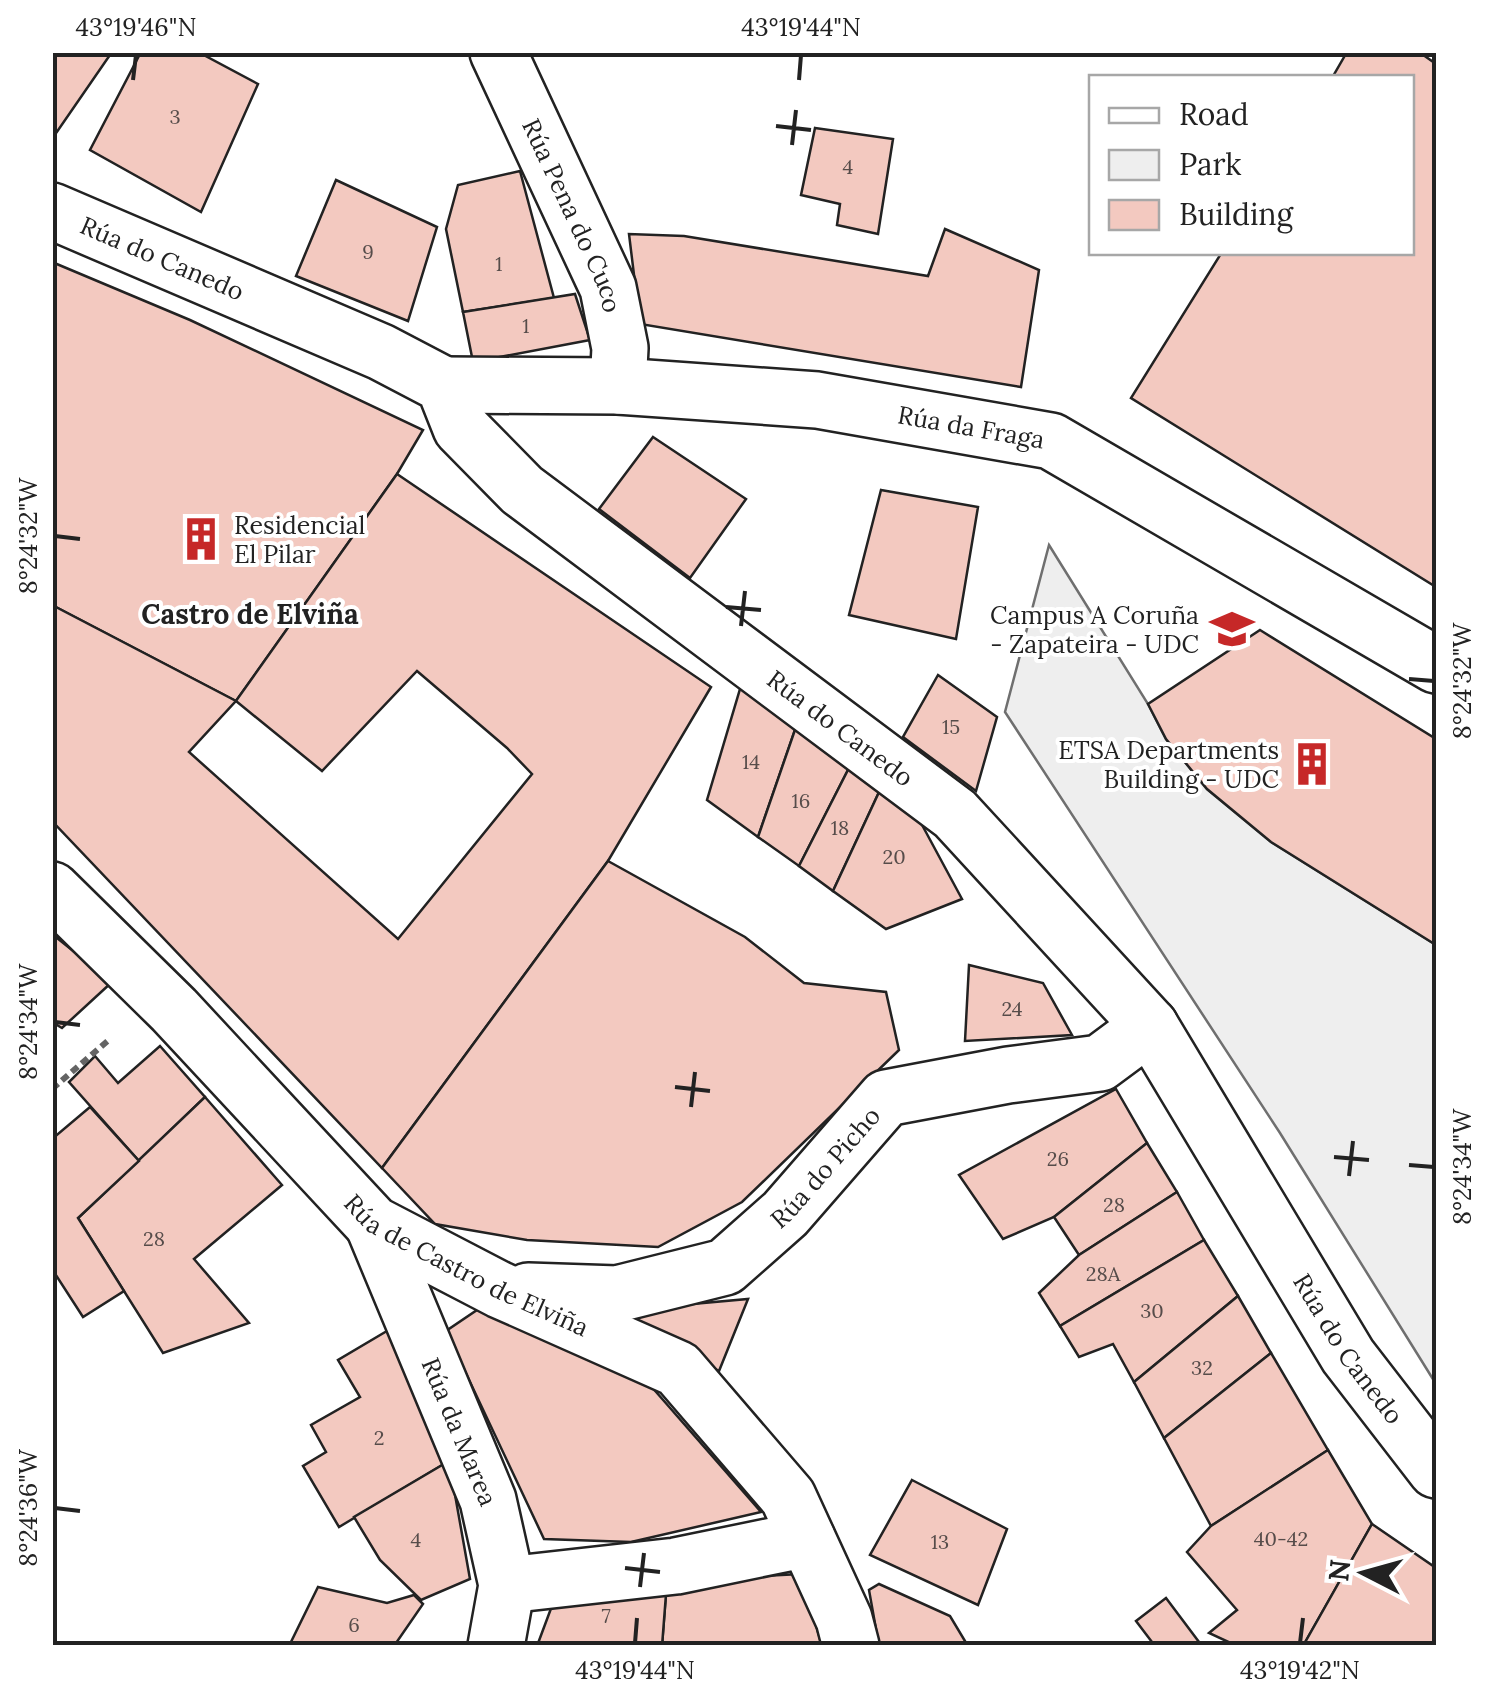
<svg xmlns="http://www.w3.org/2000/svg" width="1489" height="1698" font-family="Lora,serif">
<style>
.green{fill:#eee;stroke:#6f6f6f;stroke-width:2.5}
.building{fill:#f3c9c0;stroke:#222;stroke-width:2.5;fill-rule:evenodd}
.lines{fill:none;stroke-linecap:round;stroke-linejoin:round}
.street-casing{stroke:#222;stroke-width:60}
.path{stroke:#646464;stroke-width:6;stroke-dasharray:8 5;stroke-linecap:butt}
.street{stroke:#fff;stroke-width:55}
.ticks{fill:none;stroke:#222;stroke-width:4}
.labels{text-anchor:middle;stroke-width:8;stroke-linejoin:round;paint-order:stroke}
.number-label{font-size:20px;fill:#564c4a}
.street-label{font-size:25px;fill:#222;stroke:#fff}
.poi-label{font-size:25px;fill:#222;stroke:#fff;text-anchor:end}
.neighbourhood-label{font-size:28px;font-weight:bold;fill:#222;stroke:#fff}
.neatline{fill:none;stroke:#222;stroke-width:4}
.ticks-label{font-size:25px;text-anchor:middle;fill:#222}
</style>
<rect width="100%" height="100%" fill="#fff"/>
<path class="green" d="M1049,545L1148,704L1166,739L1207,789L1271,842L1436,945V1384L1280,1133L1005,712Z"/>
<g class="building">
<path d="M52,52H112L52,139Z"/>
<path d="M141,52H198L258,84L201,212L90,150Z"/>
<path d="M1347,52H1419L1436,64V587L1131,398L1222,252H1412V78H1332Z"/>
<path d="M815,128L893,139L878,234L837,225L840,204L801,195Z"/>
<path d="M520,171L554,298L463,312L446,229L458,185Z"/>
<path d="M336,180L437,227L408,321L296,276Z"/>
<path d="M945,229L1039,270L1021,387L640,324L629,234L684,236L928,276Z"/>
<path d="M52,262L190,320L423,430L397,474L236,701L52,605Z"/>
<path d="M575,294L590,340L473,362L463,312Z"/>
<path d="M653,437L746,499L690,578L599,509Z"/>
<path d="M397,474L711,687L608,861L382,1168L52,821V605L236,701ZM417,671L507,748L532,774L398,939L189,752L236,701L322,771Z"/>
<path d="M881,490L978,507L956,639L849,615Z"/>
<path d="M1260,630L1436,739V945L1271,842L1207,789L1166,739L1148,704Z"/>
<path d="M938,675L997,717L976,791L903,737Z"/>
<path d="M743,679L797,724L758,837L707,800Z"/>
<path d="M797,724L850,766L799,866L758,837Z"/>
<path d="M850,766L880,790L833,891L799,866Z"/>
<path d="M880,790L921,823L962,899L886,929L833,891Z"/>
<path d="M608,861L745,937L804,983L886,992L899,1050L742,1202L658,1247L527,1240L435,1224L382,1168Z"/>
<path d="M52,934L112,982L62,1028L52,1022Z"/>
<path d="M969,965L1043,983L1072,1035L965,1041Z"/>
<path d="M160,1046L205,1097L139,1161L69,1082L95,1056L118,1083Z"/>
<path d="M1116,1089L1147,1143L1054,1217L1003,1239L959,1175Z"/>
<path d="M205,1097L282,1185L194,1259L249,1323L163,1353L78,1218Z"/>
<path d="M90,1107L139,1161L78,1218L124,1291L83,1317L52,1269V1139Z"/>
<path d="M1147,1143L1177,1192L1079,1255L1054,1217Z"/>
<path d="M1177,1192L1204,1240L1060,1326L1039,1293L1079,1255Z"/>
<path d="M1204,1240L1238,1296L1134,1382L1113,1344L1079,1357L1060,1326Z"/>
<path d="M1238,1296L1271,1353L1164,1438L1134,1382Z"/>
<path d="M748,1299L719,1371L630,1331L637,1309Z"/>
<path d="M483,1306L650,1385L761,1512L631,1542L544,1539L446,1331Z"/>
<path d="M392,1328L449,1461L339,1527L303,1466L326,1452L311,1425L360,1397L338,1360Z"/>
<path d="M1271,1353L1328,1450L1211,1526L1164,1438Z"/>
<path d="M1328,1450L1372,1524L1303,1646H1237L1209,1633L1237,1610L1187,1552L1211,1526Z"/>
<path d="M449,1461L470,1579L421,1600L380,1560L354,1517Z"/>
<path d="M912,1480L1007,1529L978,1605L870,1555Z"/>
<path d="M1372,1524L1436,1568V1646H1303Z"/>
<path d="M801,1574L822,1646H662L667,1581Z"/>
<path d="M667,1581L662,1646H537L559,1587Z"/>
<path d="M879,1584L950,1616L968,1646H879L869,1590Z"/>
<path d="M318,1587L387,1603L414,1595L423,1604L394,1646H289Z"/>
<path d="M1166,1598L1199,1642L1193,1646H1155L1136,1621Z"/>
</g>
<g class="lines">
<g class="street-casing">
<g id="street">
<path id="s1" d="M498,52L608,288L620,348L618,386"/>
<path id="s2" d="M52,211L381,352L444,385L461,428L522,490L955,814L1150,1026L1348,1356L1436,1470"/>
<path id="s3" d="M444,385L618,386L817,400L1051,441L1436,665"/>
<path id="s4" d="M52,890L174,1010L373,1224L500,1290L678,1369L788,1497L844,1619L851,1646"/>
<path id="s5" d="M373,1224L488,1500L507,1585L496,1646"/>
<path id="s6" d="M528,1291L617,1294L725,1267L785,1214L886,1098L1008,1075L1100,1063L1150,1026"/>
<path d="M507,1585L676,1566L807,1539"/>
</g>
</g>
<path class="path" d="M52,1089L110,1039"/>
<use href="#street" class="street"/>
</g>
<path class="ticks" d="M133,80L136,55M799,80L801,55M776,126L811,130M792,145L796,110M55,536L80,539M726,607L761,610M741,626L745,591M1409,679L1434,681M55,1022L80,1025M675,1087L710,1091M691,1107L695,1072M1334,1157L1369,1160M1409,1165L1434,1167M1349,1176L1353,1141M55,1508L80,1511M625,1568L660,1572M640,1587L644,1553M635,1643L637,1618M1300,1643L1303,1618"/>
<defs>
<g id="building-bare" transform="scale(3.45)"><path d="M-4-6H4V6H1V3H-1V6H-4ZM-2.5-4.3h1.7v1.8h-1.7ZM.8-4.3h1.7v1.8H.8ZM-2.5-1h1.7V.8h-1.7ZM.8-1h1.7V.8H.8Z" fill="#c62828" stroke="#fff" stroke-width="2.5" paint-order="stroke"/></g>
<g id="university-bare" transform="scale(3.45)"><path d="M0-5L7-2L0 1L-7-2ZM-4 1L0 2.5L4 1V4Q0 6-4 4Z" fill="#c62828" stroke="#fff" stroke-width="2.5" paint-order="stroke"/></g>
</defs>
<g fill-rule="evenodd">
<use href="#building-bare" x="201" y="539"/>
<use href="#university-bare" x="1232" y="629"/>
<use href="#building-bare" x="1312" y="764"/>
</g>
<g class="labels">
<g class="number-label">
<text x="175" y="124">3</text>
<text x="848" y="174">4</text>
<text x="368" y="259">9</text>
<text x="499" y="271">1</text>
<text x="526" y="333">1</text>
<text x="951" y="734">15</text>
<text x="751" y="769">14</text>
<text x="801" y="808">16</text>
<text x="840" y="835">18</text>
<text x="894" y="864">20</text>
<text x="1012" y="1016">24</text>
<text x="1058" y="1166">26</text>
<text x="1114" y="1212">28</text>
<text x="154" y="1246">28</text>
<text x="1103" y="1281">28A</text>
<text x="1152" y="1318">30</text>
<text x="1202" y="1375">32</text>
<text x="379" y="1445">2</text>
<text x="1281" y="1546">40-42</text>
<text x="416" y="1547">4</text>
<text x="940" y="1549">13</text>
<text x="606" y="1623">7</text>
<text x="354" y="1632">6</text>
</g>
<g class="street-label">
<text dy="9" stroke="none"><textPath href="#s1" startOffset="180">Rúa Pena do Cuco</textPath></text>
<text dy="9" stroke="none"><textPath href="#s2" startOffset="120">Rúa do Canedo</textPath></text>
<text dy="9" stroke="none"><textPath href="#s3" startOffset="530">Rúa da Fraga</textPath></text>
<text dy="9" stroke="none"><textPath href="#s2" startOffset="960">Rúa do Canedo</textPath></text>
<text dy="9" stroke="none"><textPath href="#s6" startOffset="342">Rúa do Picho</textPath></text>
<text dy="9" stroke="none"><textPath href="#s4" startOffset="565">Rúa de Castro de Elviña</textPath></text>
<text dy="9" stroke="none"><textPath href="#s2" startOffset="1770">Rúa do Canedo</textPath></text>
<text dy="9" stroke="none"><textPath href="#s5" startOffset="225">Rúa da Marea</textPath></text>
</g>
<g class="poi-label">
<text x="234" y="534" text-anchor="start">Residencial<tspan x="234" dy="29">El Pilar</tspan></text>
<text x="1199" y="624">Campus A Coruña<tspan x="1199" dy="29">- Zapateira - UDC</tspan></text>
<text x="1279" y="759">ETSA Departments<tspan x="1279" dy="29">Building - UDC</tspan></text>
</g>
<g class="neighbourhood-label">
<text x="250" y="624">Castro de Elviña</text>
</g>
</g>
<rect width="1489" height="1698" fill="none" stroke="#ffffff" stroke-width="110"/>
<rect x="1089" y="75" width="325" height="180" fill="#ffffff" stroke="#a7a7a7" stroke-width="2.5"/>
<rect x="1109" y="108" width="50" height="15" fill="#ffffff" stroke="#a7a7a7" stroke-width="2.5"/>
<text x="1179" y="125" font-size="30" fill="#222222">Road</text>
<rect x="1109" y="150" width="50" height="30" fill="#eeeeee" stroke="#a7a7a7" stroke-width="2.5"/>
<text x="1179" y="175" font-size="30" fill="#222222">Park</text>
<rect x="1109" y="200" width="50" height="30" fill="#f3c9c0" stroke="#a7a7a7" stroke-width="2.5"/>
<text x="1179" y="225" font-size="30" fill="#222222">Building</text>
<g transform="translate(1364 1573) rotate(276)" stroke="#ffffff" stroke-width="8" paint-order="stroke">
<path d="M0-8L18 38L0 25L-18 38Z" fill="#222222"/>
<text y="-15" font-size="28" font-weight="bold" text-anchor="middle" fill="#222222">N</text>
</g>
<rect x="55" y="55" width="1379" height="1588" class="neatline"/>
<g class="ticks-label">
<text x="136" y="36">43°19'46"N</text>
<text x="801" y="36">43°19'44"N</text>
<text transform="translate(28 536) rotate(-90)" y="9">8°24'32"W</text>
<text transform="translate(1462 681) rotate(-90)" y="9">8°24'32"W</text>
<text transform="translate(28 1022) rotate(-90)" y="9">8°24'34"W</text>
<text transform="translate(1462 1167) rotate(-90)" y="9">8°24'34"W</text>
<text transform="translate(28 1508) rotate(-90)" y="9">8°24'36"W</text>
<text x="635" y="1679">43°19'44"N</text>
<text x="1300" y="1679">43°19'42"N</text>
</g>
</svg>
